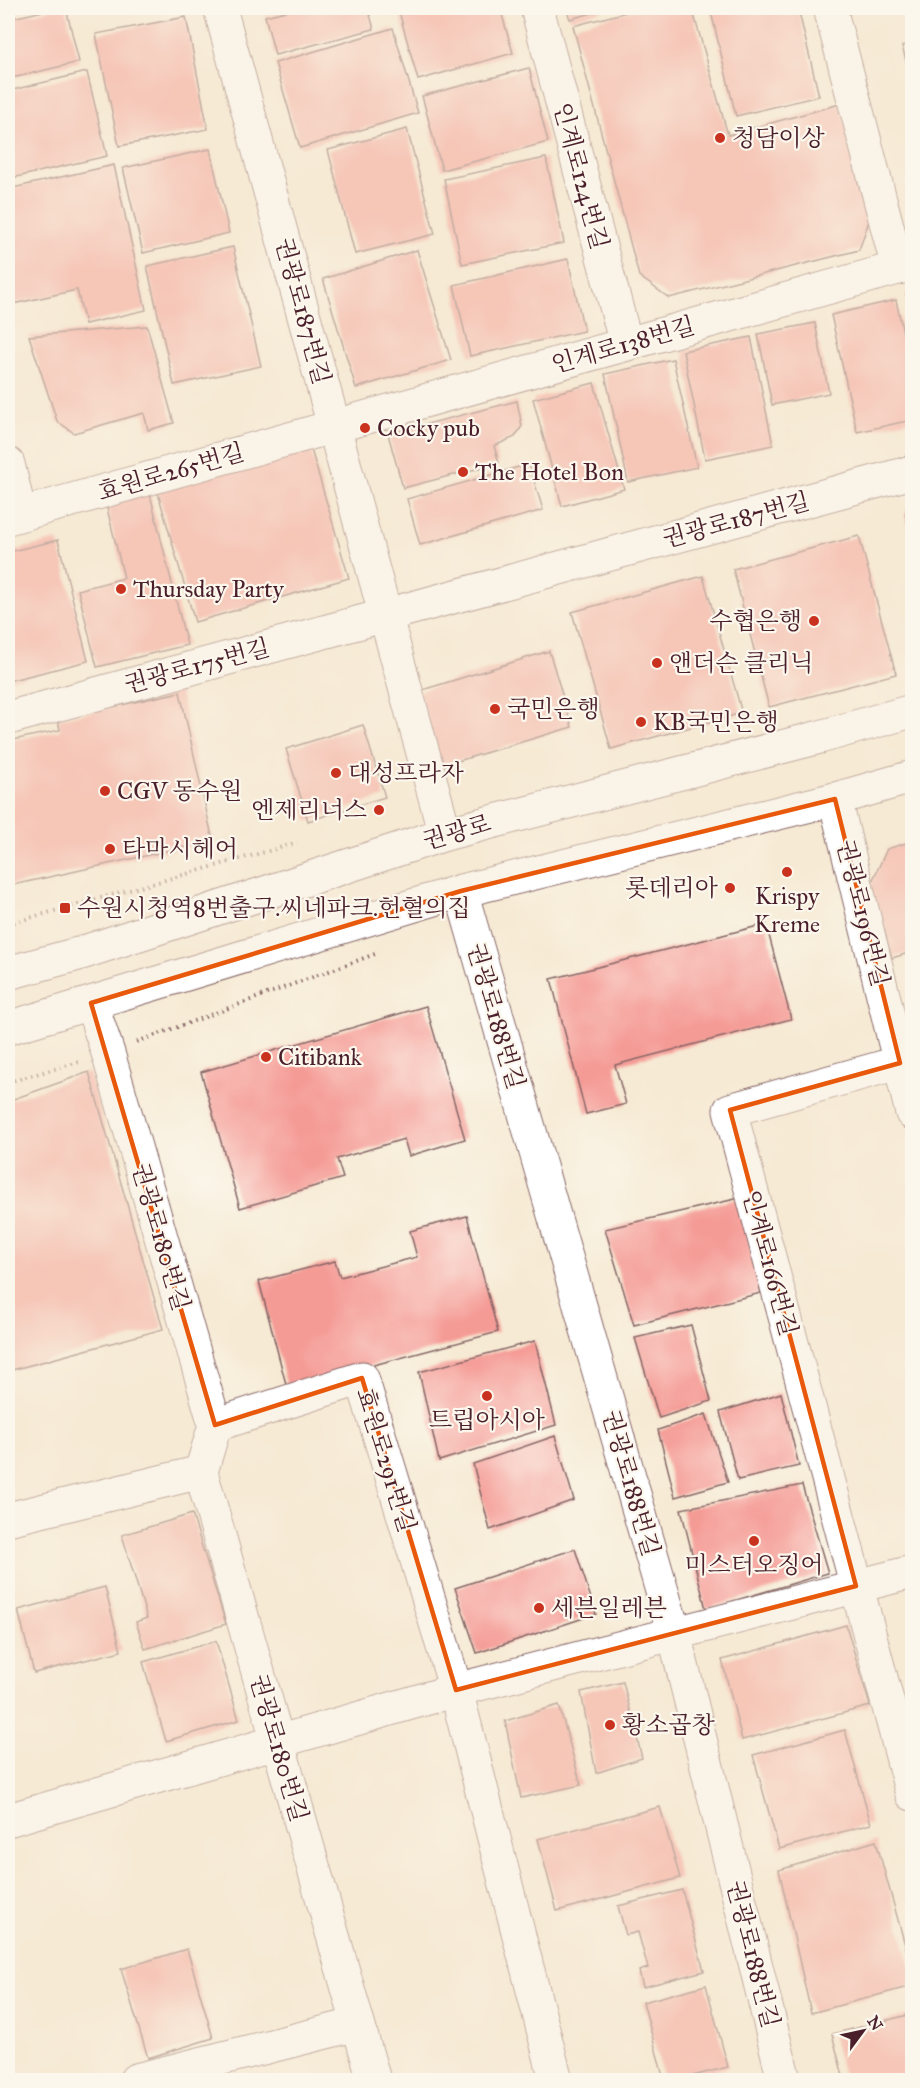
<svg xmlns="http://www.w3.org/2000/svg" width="920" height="2088" font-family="'IM FELL Great Primer','Noto Serif KR',serif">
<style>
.building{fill:#f59b96}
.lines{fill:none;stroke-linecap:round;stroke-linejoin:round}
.minor-casing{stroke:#866666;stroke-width:35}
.path{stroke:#866666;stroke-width:4;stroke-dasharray:1.5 4.5;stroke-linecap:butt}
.minor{stroke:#fff;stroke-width:33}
.marked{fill:none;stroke:#e8590c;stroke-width:4.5;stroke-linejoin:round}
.poi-dot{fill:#c8321e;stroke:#fbf7ec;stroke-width:2}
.labels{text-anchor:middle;stroke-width:4.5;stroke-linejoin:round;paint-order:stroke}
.poi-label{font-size:24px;fill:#4a1f2b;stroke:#fbf7ec;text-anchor:start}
.street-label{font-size:24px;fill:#4a1f2b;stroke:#fbf7ec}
</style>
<rect width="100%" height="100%" fill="#fbf7ec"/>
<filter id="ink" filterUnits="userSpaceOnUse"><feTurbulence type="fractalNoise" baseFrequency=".0167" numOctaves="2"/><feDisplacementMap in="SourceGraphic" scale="12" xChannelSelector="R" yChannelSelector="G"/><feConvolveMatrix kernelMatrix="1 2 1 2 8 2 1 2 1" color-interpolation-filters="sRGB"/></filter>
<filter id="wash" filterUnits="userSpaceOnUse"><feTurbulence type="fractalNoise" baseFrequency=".008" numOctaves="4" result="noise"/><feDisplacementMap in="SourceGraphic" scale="24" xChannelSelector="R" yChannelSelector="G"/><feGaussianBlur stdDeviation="1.35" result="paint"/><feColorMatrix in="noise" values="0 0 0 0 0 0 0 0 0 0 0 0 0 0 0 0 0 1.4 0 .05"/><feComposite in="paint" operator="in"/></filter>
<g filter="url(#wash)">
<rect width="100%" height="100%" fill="#f6ead4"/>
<g id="blocks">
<g class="building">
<path d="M56,8H66L79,62L8,79V19Z"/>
<path d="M298,8H368L374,29L275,55L265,16Z"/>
<path d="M398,8H500L513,53L418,80Z"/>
<path d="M566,8H610L570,19Z"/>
<path d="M642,8H692L728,135L840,104L871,215L859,250L669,298L639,276L573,26Z"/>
<path d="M710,8H798L819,96L736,116Z"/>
<path d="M186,17L208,129L119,146L96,34Z"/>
<path d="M393,28L418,113L300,148L275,63Z"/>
<path d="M912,43V82L902,46Z"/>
<path d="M529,68L548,142L442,170L422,96Z"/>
<path d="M87,72L107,156L8,179V91Z"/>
<path d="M407,129L435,234L355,254L328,150Z"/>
<path d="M210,149L229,233L143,253L123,168Z"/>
<path d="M546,158L564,243L462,264L444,179Z"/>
<path d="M114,165L146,310L85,324L77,290L8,305V189Z"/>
<path d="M233,247L261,366L174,385L147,266Z"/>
<path d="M417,250L451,360L356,388L323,279Z"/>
<path d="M568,259L584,331L470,356L454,285Z"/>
<path d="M912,293V321L906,294Z"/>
<path d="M896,300L912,374V420L857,432L831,315Z"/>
<path d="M815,323L829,393L772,405L758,334Z"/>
<path d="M147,326L174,423L148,430L144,413L74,433L57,421L29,336Z"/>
<path d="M751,337L773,445L705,459L683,351Z"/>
<path d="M673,359L697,467L628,482L605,374Z"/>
<path d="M594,383L624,489L562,506L533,399Z"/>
<path d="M517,401L522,426L515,437L494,446L499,463L403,488L388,434Z"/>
<path d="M310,446L349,578L195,622L157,490Z"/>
<path d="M529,464L543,510L420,545L407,499Z"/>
<path d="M149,490L187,645L97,667L78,590L124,578L105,500Z"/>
<path d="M912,499V538L905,514Z"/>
<path d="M859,536L896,674L769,707L733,569Z"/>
<path d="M58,540L88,661L8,681V552Z"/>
<path d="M703,576L742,713L611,749L572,612Z"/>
<path d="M549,651L572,727L441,766L419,691Z"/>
<path d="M180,692L213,841L8,886V741L60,730L58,719Z"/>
<path d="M363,725L385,797L308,821L286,749Z"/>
<path d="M912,841V952L892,958L870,886L887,849Z"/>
<path d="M766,924L791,1019L615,1065L626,1104L586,1114L551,979Z"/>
<path d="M426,1006L465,1139L409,1156L404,1139L337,1159L343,1178L240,1208L201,1072Z"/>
<path d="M89,1072L163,1329L12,1370L8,1357V1101Z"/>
<path d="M740,1198L761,1293L634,1325L605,1229Z"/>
<path d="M467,1216L498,1332L287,1388L259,1281L335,1261L340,1277L417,1257L410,1231Z"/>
<path d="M691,1325L711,1401L659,1418L635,1338Z"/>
<path d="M535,1341L556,1425L439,1461L419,1372Z"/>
<path d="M781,1393L799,1466L738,1480L720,1412Z"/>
<path d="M706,1414L728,1482L675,1497L658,1430Z"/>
<path d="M555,1436L574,1500L490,1530L473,1464Z"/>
<path d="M802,1485L828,1573L706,1609L681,1509Z"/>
<path d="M192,1514L226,1624L145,1649L136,1622L147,1618L122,1535Z"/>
<path d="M575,1549L596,1614L477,1653L455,1588Z"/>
<path d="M105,1587L121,1651L34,1673L18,1610Z"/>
<path d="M846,1625L870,1706L742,1740L722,1660Z"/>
<path d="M216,1641L239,1720L166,1741L143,1662Z"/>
<path d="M623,1682L642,1758L596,1773L581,1692Z"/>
<path d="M559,1705L581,1785L521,1798L505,1721Z"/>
<path d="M845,1730L871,1824L779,1849L753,1755Z"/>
<path d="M660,1807L680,1878L557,1911L538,1839Z"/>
<path d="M876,1841L912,1970V1986L811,2013L779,1870Z"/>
<path d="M682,1890L704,1971L643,1987L639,1971L648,1968L638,1932L626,1935L618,1906Z"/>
<path d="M187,1949L213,2038L148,2058L121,1969Z"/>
<path d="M706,1985L728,2067L677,2080H664L643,2002Z"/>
<path d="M912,2014V2080H844L832,2034Z"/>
</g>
</g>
</g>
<g filter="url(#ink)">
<use href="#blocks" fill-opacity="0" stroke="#866666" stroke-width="1.5"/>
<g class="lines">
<g class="minor-casing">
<g id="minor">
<path d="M220,8L445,834"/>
<path d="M537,8L626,344"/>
<path d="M830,8L898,268"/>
<path d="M8,464L20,514"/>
<path d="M8,518L912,264"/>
<path d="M8,718L912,472"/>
<path d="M835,799L912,1113"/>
<path d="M461,891L674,1633L784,2080"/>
<path d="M8,973L78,954L445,834L820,737L912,711"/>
<path d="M91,1003L108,1053L215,1425L201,1472L374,2080"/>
<path d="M8,1028L461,891L835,799L912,777"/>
<path d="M912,1059L730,1110L912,1794"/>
<path d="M215,1425L362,1378L456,1690L556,2080"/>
<path d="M8,1519L201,1472"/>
<path d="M8,1820L456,1690L912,1572"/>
<path d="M136,2080L358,2024"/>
</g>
</g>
<g class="path">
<path d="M8,924L297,843"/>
<path d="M137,1042L375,954"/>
<path d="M8,1082L79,1062"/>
</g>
<use href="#minor" class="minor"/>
</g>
</g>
<path d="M0 0H920V2088H0ZM835,799L900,1063L730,1110L856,1586L456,1690L362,1378L215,1425L91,1003L461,891Z" fill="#f6ead4" fill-opacity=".55" fill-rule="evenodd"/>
<path class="marked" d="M835,799L900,1063L730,1110L856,1586L456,1690L362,1378L215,1425L91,1003L461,891Z"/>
<g class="poi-dot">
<circle cx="720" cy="138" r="6"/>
<circle cx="365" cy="428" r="6"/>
<circle cx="463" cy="472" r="6"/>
<circle cx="121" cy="589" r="6"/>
<circle cx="814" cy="621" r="6"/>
<circle cx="657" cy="663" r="6"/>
<circle cx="495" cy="709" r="6"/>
<circle cx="641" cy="722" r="6"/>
<circle cx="336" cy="773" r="6"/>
<circle cx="105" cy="791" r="6"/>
<circle cx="379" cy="810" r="6"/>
<circle cx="110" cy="849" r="6"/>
<circle cx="787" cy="872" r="6"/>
<circle cx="730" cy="888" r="6"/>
<rect x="59" y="902" width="12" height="12" rx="3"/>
<circle cx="266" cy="1057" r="6"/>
<circle cx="487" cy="1396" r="6"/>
<circle cx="754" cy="1541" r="6"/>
<circle cx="539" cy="1608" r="6"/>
<circle cx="610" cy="1725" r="6"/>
</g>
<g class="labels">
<g class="poi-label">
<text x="732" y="146">청담이상</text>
<text x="377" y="436">Cocky pub</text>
<text x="475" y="480">The Hotel Bon</text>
<text x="133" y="597">Thursday Party</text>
<text x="802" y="629" text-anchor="end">수협은행</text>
<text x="669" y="671">앤더슨 클리닉</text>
<text x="507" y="717">국민은행</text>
<text x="653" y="730">KB국민은행</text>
<text x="348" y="781">대성프라자</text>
<text x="117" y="799">CGV 동수원</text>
<text x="367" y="818" text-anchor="end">엔제리너스</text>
<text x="122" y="857">타마시헤어</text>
<text x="718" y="896" text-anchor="end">롯데리아</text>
<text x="787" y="904" text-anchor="middle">Krispy<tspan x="787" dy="28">Kreme</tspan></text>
<text x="77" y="916">수원시청역8번출구.씨네파크.헌혈의집</text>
<text x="278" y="1065">Citibank</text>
<text x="487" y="1428" text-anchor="middle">트립아시아</text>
<text x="754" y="1573" text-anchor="middle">미스터오징어</text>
<text x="551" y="1616">세븐일레븐</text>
<text x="622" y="1733">황소곱창</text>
</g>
<g class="street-label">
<text transform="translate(581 176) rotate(75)" y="8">인계로124번길</text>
<text transform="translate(303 311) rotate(75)" y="8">권광로187번길</text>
<text transform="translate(623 345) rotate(-16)" y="8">인계로138번길</text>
<text transform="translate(171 472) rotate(-16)" y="8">효원로265번길</text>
<text transform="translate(736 520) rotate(-15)" y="8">권광로187번길</text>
<text transform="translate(197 666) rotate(-15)" y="8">권광로175번길</text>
<text transform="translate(457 832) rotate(-16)" y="8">권광로</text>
<text transform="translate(863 913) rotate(76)" y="8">권광로196번길</text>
<text transform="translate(496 1016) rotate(74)" y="8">권광로188번길</text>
<text transform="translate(161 1237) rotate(74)" y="8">권광로180번길</text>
<text transform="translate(770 1263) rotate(75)" y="8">인계로166번길</text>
<text transform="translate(386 1460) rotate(73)" y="8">효원로291번길</text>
<text transform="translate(631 1483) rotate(74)" y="8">권광로188번길</text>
<text transform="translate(279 1748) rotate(74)" y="8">권광로180번길</text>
<text transform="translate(753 1954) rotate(76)" y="8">권광로188번길</text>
</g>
</g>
<rect width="920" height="2088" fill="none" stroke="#fbf7ec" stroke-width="30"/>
<g transform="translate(863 2031) rotate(57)" stroke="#fbf7ec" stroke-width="4.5" paint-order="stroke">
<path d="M0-4.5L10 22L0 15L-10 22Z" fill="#4a1f2b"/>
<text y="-9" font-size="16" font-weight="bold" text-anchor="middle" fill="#4a1f2b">N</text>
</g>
</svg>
